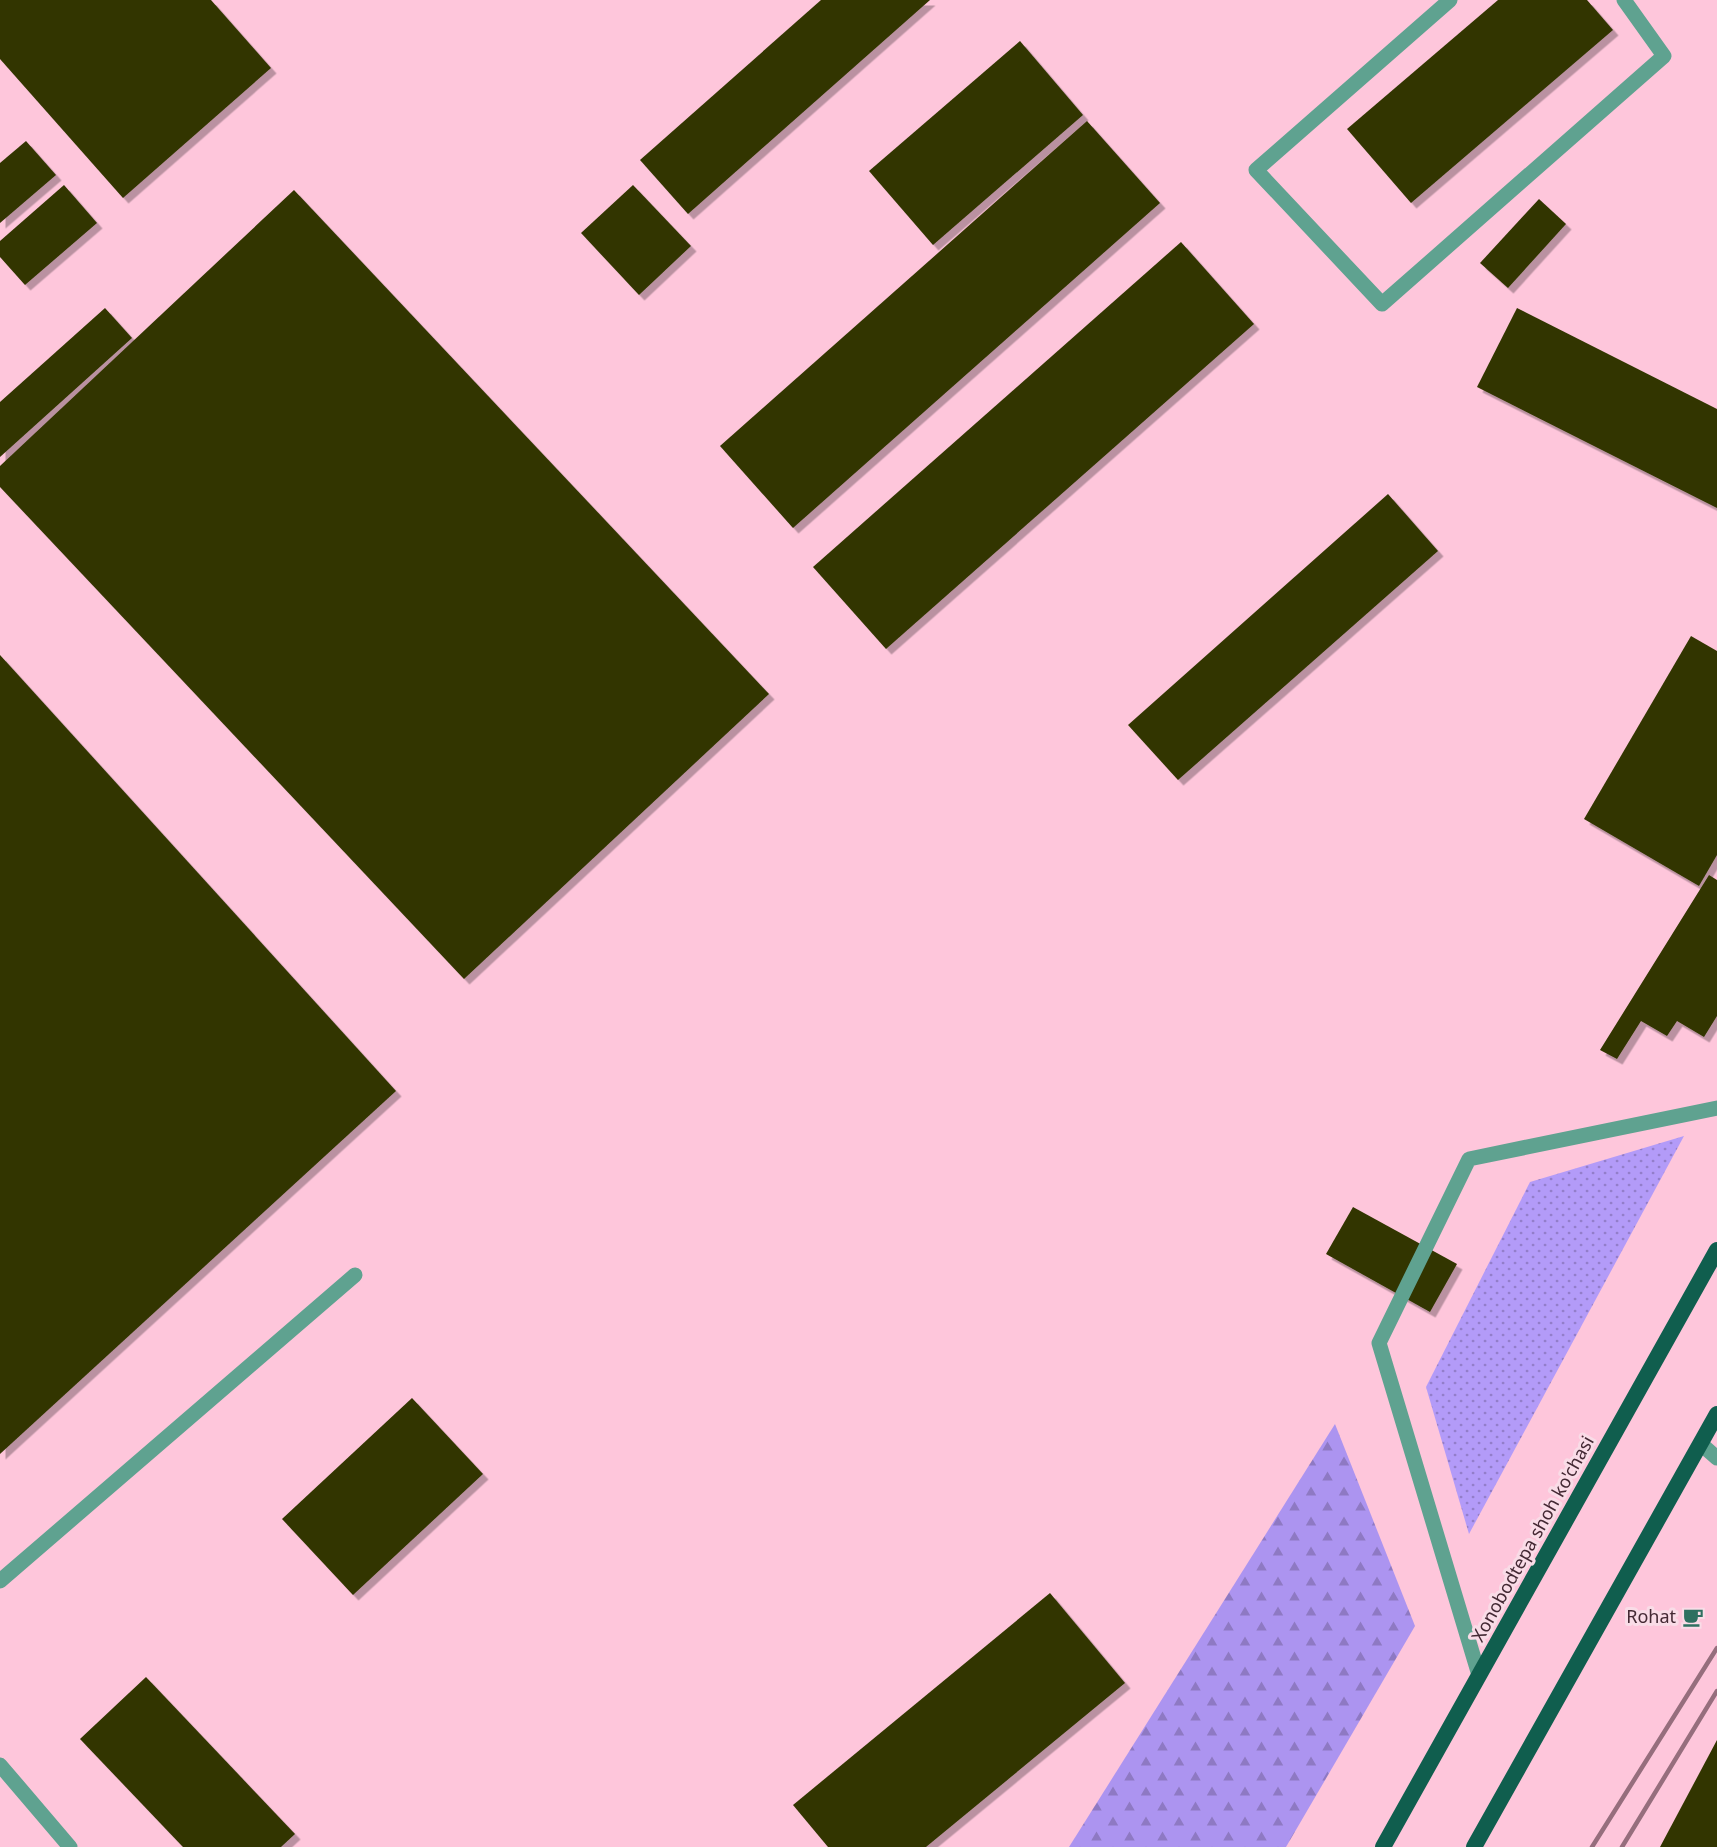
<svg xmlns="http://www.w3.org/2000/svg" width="1717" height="1847" font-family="'Noto Sans',sans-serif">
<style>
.grass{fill:url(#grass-dots)}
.forest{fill:url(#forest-firs)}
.building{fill:#313502;filter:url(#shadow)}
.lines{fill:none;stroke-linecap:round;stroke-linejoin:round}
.service{stroke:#5fa290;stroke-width:15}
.minor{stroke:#5fa290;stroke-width:15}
.trunk{stroke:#105e4e;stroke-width:16}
.rail{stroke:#966e7d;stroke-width:4.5}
.labels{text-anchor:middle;stroke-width:6;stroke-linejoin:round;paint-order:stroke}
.street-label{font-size:18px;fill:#442934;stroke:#f9dce7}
.poi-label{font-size:18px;fill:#442934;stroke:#f9dce7;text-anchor:end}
</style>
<defs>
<pattern id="grass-dots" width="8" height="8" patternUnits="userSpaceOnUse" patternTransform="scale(1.5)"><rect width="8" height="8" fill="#b39bf8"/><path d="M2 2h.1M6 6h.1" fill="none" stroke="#937eca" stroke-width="1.8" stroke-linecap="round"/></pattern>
<pattern id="forest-firs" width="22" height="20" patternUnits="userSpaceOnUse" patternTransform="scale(1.5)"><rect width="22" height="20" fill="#ac94f0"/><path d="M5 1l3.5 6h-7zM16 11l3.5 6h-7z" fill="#8e79c3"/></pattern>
<filter id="shadow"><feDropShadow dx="5.5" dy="5.5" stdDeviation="0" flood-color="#0004"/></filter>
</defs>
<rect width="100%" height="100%" fill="#fec6db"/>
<path class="grass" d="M1684,1136L1469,1534L1426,1387L1530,1182Z"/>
<path class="forest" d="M1335,1424L1415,1626L1286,1847H1069Z"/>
<g class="building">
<path d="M0,0H211L271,68L123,198L0,59Z"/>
<path d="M821,0H930L688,214L640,160Z"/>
<path d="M1498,0H1587L1613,30L1411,203L1347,129Z"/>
<path d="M1020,41L1083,115L933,245L869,171Z"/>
<path d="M1087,121L1160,203L793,528L720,446Z"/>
<path d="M26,141L56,175L0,223V163Z"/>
<path d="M64,185L97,223L25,285L0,257V241Z"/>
<path d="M633,185L691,246L639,295L581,233Z"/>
<path d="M294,190L769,694L464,979L0,487V466Z"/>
<path d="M1539,199L1566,224L1508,288L1480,263Z"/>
<path d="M1181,242L1254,324L886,649L813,567Z"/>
<path d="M105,308L132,338L0,457V402Z"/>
<path d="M1517,308L1717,409V508L1477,387Z"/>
<path d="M1388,494L1438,551L1178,780L1128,725Z"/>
<path d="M1691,636L1717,651V855L1699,886L1584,819Z"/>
<path d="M0,655L396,1091L0,1454Z"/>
<path d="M1709,875L1717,880V1016L1704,1037L1677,1021L1667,1036L1641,1021L1617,1059L1600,1050Z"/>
<path d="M1353,1207L1457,1264L1430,1312L1326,1254Z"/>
<path d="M412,1398L483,1474L353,1595L282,1519Z"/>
<path d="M1050,1593L1125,1683L926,1847H828L793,1805Z"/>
<path d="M146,1677L295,1834L281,1847H183L80,1739Z"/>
<path d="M1717,1740V1847H1660Z"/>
</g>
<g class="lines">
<g class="service">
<path d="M1450,0L1256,170L1382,304L1664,56L1624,0"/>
<path d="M0,1581L355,1275"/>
<path d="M1479,1675L1379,1343L1469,1159L1717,1108"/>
<path d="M0,1765L70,1847"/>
</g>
<path class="minor" d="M1701,1444L1717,1458"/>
<g class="trunk">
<path d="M1383,1847L1717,1250"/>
<path d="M1474,1847L1717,1414"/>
</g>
<g class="rail">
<path d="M1592,1847L1717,1648"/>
<path d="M1622,1847L1717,1691"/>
</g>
</g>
<defs>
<g id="cafe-bare" transform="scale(1.62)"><path d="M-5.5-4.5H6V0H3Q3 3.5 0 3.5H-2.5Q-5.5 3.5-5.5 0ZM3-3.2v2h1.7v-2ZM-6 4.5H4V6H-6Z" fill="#2e7060" stroke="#f9dce7" stroke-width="2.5" paint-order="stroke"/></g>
</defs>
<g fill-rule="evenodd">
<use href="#cafe-bare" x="1693" y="1617"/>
</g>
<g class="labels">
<g class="street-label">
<text transform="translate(1533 1539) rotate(-61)" y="6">Xonobodtepa shoh ko'chasi</text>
</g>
<g class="poi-label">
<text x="1676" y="1623">Rohat</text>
</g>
</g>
</svg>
